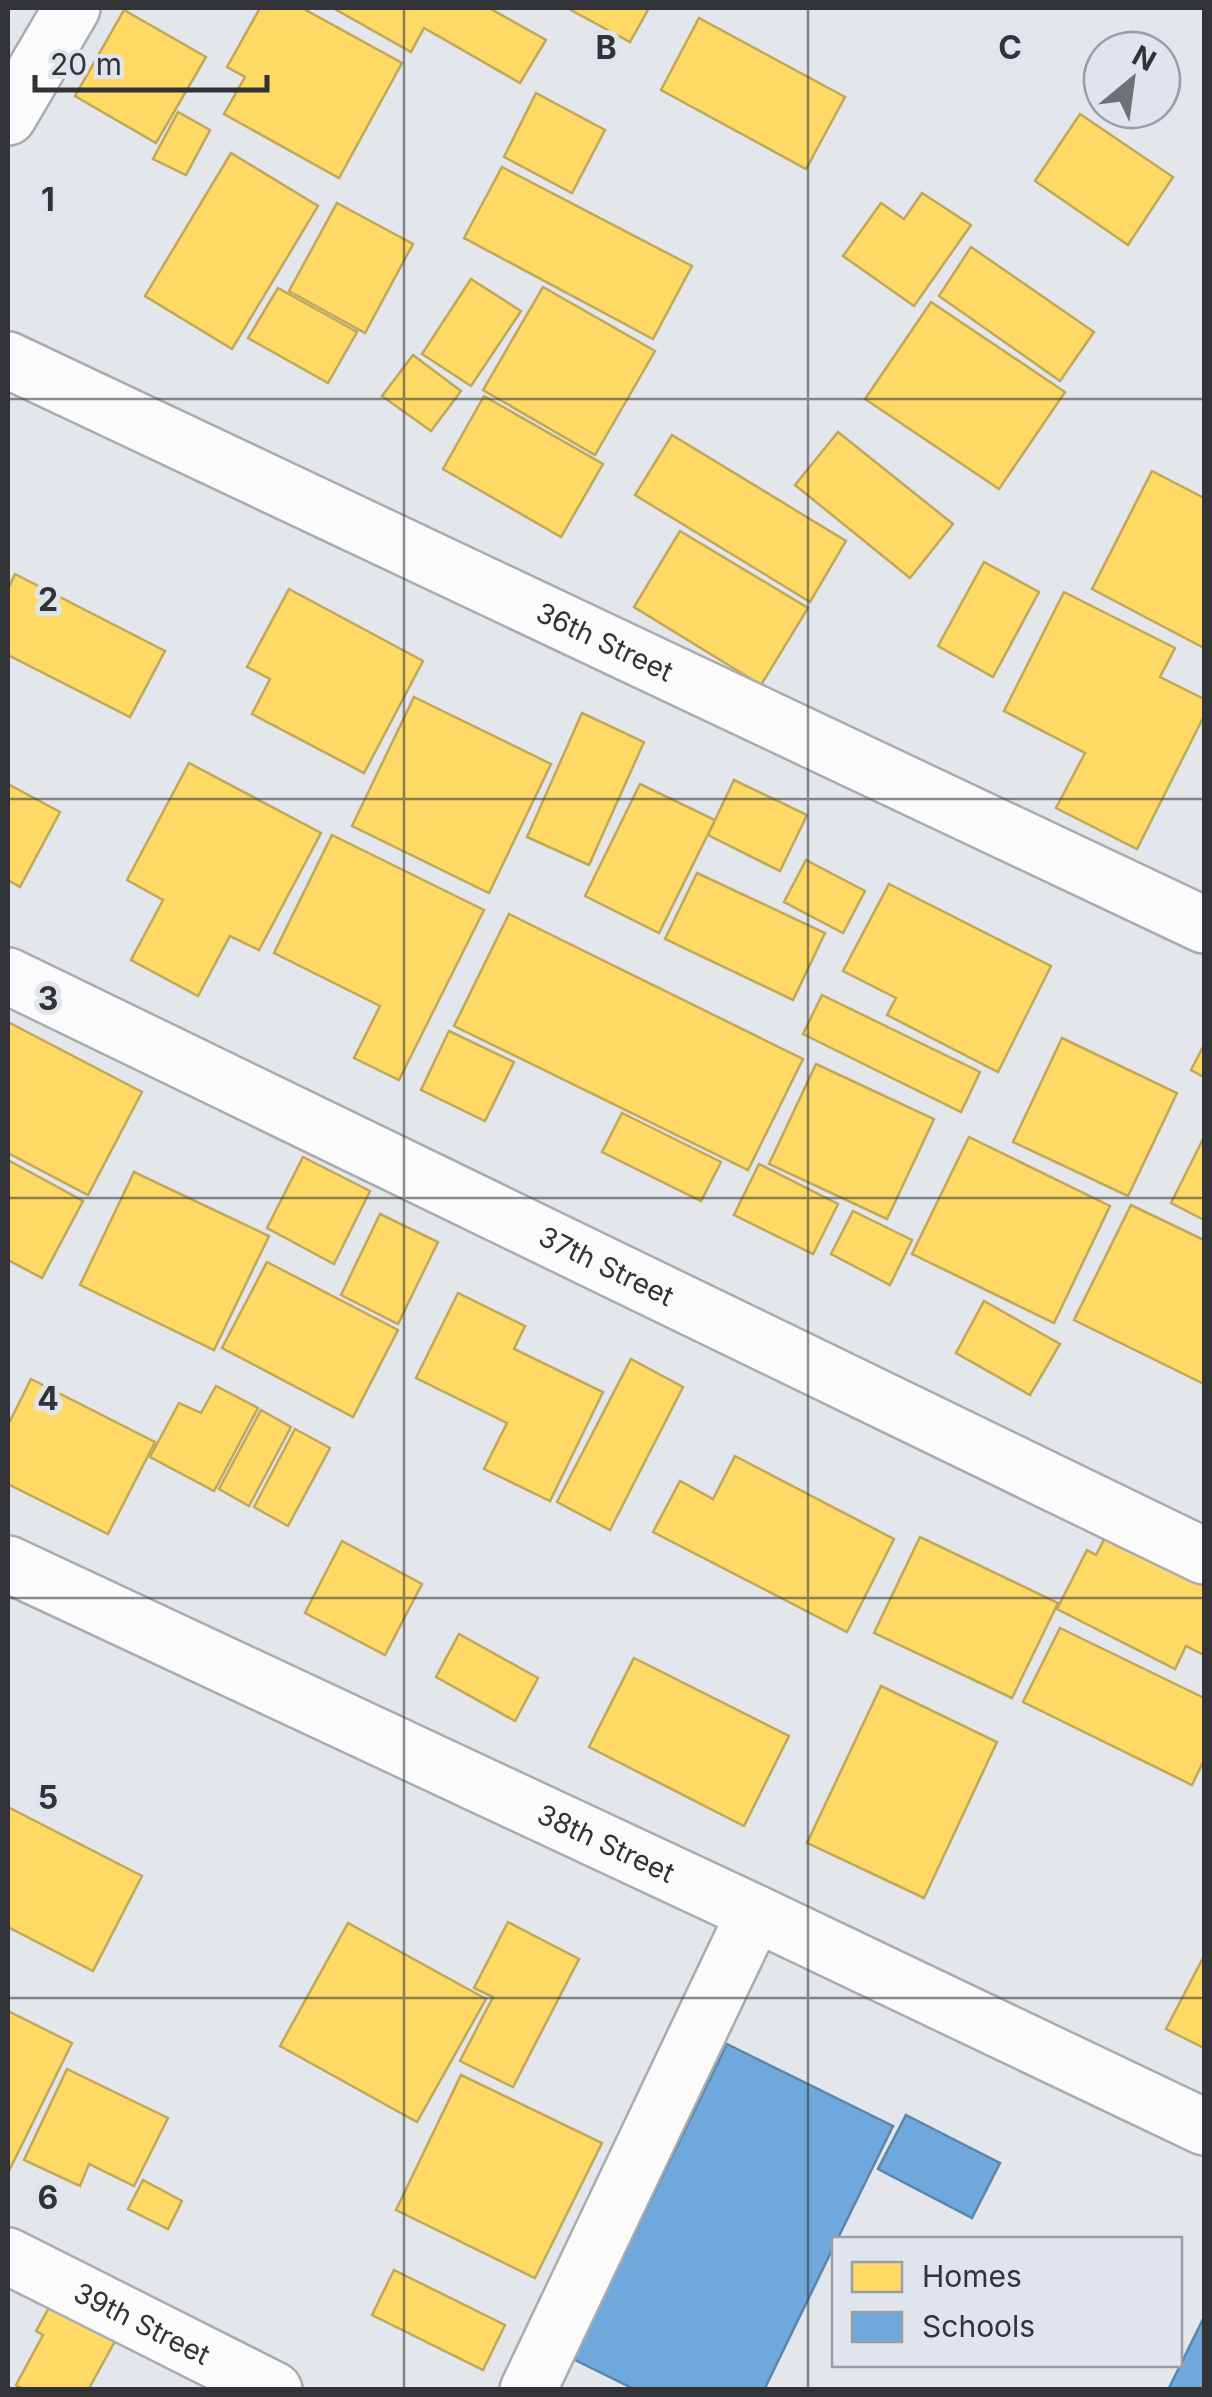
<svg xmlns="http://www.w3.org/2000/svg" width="1212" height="2397" font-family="Inter,sans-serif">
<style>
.homes{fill:#ffd966;stroke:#c1a758;stroke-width:2.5}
.schools{fill:#6fa8dc;stroke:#5c85aa;stroke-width:2.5}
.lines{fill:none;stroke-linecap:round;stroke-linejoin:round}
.minor-casing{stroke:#a9acaf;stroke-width:60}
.secondary-casing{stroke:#a9acaf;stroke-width:60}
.minor{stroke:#fbfbfc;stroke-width:55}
.secondary{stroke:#fbfbfc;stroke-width:55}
.grid{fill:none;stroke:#313336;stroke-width:2.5;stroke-opacity:0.55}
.labels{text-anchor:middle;stroke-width:10;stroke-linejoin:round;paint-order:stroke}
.street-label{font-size:28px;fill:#313336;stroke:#e0e5ed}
.grid-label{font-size:32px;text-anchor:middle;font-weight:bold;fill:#313336;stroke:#e0e5ed;stroke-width:10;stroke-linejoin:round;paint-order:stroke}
</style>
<rect width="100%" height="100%" fill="#e3e6ea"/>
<g class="homes">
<path d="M260,8H302L402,63L339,178L224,114L245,77L227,67Z"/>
<path d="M333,8H489L546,40L520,83L424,28L411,52Z"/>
<path d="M567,8H649L630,42Z"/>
<path d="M124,10L206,57L156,143L75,96Z"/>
<path d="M699,18L845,97L806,169L661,90Z"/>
<path d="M536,93L605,130L572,193L504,157Z"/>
<path d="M178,112L210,130L186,175L153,159Z"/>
<path d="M1080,114L1173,177L1128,245L1035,181Z"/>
<path d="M231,153L318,206L232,349L145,296Z"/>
<path d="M502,167L692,266L653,339L464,238Z"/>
<path d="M922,193L971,225L914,306L843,256L881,203L904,219Z"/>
<path d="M337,203L413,244L365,333L289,291Z"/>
<path d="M971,247L1094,332L1060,381L939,296Z"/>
<path d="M471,279L521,311L471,386L422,354Z"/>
<path d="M543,287L655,351L595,455L483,390Z"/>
<path d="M278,288L357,332L328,383L248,338Z"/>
<path d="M931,302L1065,392L999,489L865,399Z"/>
<path d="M413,355L461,391L431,431L382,396Z"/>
<path d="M484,396L603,464L561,537L443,469Z"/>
<path d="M838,432L953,524L910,578L795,485Z"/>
<path d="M672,435L846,541L810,602L635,495Z"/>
<path d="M1152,471L1204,498V648L1092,589Z"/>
<path d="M680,531L808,608L761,685L634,607Z"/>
<path d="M984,562L1039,592L993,677L938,646Z"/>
<path d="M15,574L165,651L130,717L8,655V589Z"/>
<path d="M289,589L423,661L364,773L252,714L270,679L247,667Z"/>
<path d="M1064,592L1175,648L1160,677L1204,699V716L1137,849L1056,808L1085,753L1004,711Z"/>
<path d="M414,697L551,764L489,893L352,826Z"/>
<path d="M582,713L644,742L589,865L527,837Z"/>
<path d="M189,763L321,833L259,950L230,936L198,996L131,960L163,900L127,880Z"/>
<path d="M734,780L807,815L780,871L708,835Z"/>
<path d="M8,784L60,812L20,887L8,880Z"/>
<path d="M640,784L715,820L659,933L585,896Z"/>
<path d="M332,835L484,910L399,1080L354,1058L380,1006L274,953Z"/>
<path d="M806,860L865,891L843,933L784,902Z"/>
<path d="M697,873L825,933L793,1000L665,939Z"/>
<path d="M889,884L1051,966L998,1072L887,1015L896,998L843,971Z"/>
<path d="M509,914L803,1059L748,1170L454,1026Z"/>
<path d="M822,995L980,1072L961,1112L803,1034Z"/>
<path d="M8,1022L142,1092L88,1195L8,1153Z"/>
<path d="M449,1031L514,1062L485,1121L421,1090Z"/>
<path d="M1062,1038L1177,1093L1128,1196L1013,1142Z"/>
<path d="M1204,1045V1077L1191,1070Z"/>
<path d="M816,1064L934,1119L887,1219L769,1164Z"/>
<path d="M622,1113L721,1162L701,1201L602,1152Z"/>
<path d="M969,1137L1110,1206L1054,1323L912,1254Z"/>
<path d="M1204,1137V1220L1171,1203Z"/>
<path d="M303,1157L370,1191L334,1264L267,1228Z"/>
<path d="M8,1160L83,1201L42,1278L8,1260Z"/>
<path d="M759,1164L838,1204L813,1254L734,1215Z"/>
<path d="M134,1172L269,1236L214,1350L80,1285Z"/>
<path d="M1131,1205L1204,1240V1384L1074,1320Z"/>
<path d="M853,1211L912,1240L890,1285L831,1254Z"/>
<path d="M380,1214L438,1242L398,1324L341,1295Z"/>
<path d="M267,1262L398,1330L353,1417L222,1348Z"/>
<path d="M458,1293L525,1326L514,1349L603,1392L550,1501L484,1469L507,1423L416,1378Z"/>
<path d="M984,1301L1060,1344L1030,1395L956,1353Z"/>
<path d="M631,1359L683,1387L610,1530L557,1502Z"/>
<path d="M31,1379L155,1442L108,1534L8,1484V1425Z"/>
<path d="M216,1386L258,1408L214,1491L150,1457L179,1403L201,1413Z"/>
<path d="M261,1410L291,1427L249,1506L219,1489Z"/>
<path d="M295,1429L330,1448L288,1526L254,1507Z"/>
<path d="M735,1456L894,1539L847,1632L653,1532L680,1481L713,1499Z"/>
<path d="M1107,1534L1204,1584V1655L1186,1646L1175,1669L1057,1609L1087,1550L1096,1555Z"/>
<path d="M920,1537L1058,1603L1012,1698L874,1633Z"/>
<path d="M342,1541L422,1584L385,1655L305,1613Z"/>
<path d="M1060,1628L1204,1698V1760L1192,1785L1023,1702Z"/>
<path d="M459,1634L538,1678L515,1721L436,1677Z"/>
<path d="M634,1658L789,1736L744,1826L589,1747Z"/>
<path d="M881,1686L997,1742L924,1898L807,1843Z"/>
<path d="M8,1807L142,1876L93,1971L8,1927Z"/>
<path d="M508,1922L579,1959L513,2087L460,2061L493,1997L474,1988Z"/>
<path d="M348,1923L486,1999L417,2122L280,2046Z"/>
<path d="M1204,1956V2048L1166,2029Z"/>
<path d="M8,2011L72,2043L8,2173Z"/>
<path d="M67,2069L168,2118L134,2186L89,2164L80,2186L24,2160Z"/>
<path d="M461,2075L602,2143L535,2278L396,2210Z"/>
<path d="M143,2180L182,2201L168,2229L128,2209Z"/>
<path d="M394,2270L505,2325L483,2370L372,2315Z"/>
<path d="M54,2299L119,2334L88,2390H24L16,2385L43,2335L36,2331Z"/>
</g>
<g class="schools">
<path d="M727,2044L893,2126L837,2240H834V2246L764,2390H636L573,2359Z"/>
<path d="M906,2115L1000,2163L972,2218L878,2169Z"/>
<path d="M1204,2317V2390H1168Z"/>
</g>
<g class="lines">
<g class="minor-casing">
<g id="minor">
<path id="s1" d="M8,360L1204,925"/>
<path id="s2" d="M8,976L1204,1556"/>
<path id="s3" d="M8,1564L755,1913L1204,2127"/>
<path id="s4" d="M8,2256L274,2390"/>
<path d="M528,2390L755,1913"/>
</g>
</g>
<g class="secondary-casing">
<path id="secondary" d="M8,117L72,8"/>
</g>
<use href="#minor" class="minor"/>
<use href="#secondary" class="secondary"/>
</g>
<path class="grid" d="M404,8V2390M808,8V2390M8,399H1204M8,799H1204M8,1198H1204M8,1598H1204M8,1998H1204"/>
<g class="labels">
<g class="street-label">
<text dy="10" stroke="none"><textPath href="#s1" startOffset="660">36th Street</textPath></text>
<text dy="10" stroke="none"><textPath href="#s2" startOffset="665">37th Street</textPath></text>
<text dy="10" stroke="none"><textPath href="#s3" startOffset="660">38th Street</textPath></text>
<text dy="10" stroke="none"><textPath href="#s4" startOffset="150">39th Street</textPath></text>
</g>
</g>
<g class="grid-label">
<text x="606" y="59">B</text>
<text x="1010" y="59">C</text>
<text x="48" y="211">1</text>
<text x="48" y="611">2</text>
<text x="48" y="1010">3</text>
<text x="48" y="1410">4</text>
<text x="48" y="1809">5</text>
<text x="48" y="2209">6</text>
</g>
<rect width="1212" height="2397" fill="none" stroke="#313336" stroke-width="20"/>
<rect x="832" y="2237" width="350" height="130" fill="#e0e5ed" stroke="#9a9ea4" stroke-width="2.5"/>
<rect x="852" y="2262" width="50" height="30" fill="#ffd966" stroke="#9a9ea4" stroke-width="2.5"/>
<text x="922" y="2287" font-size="30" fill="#313336">Homes</text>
<rect x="852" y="2312" width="50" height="30" fill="#6fa8dc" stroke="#9a9ea4" stroke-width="2.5"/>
<text x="922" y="2337" font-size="30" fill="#313336">Schools</text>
<g transform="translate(1132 80) rotate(29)"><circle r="48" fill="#e0e5ed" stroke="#9a9ea4" stroke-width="2.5"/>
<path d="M0-8L18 38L0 25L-18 38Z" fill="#6f7275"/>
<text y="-15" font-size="28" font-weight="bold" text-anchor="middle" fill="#313336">N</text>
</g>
<path d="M35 75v15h232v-15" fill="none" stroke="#313336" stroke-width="5"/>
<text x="50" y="75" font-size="30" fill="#313336" stroke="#e0e5ed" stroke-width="8" paint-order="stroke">20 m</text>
</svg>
